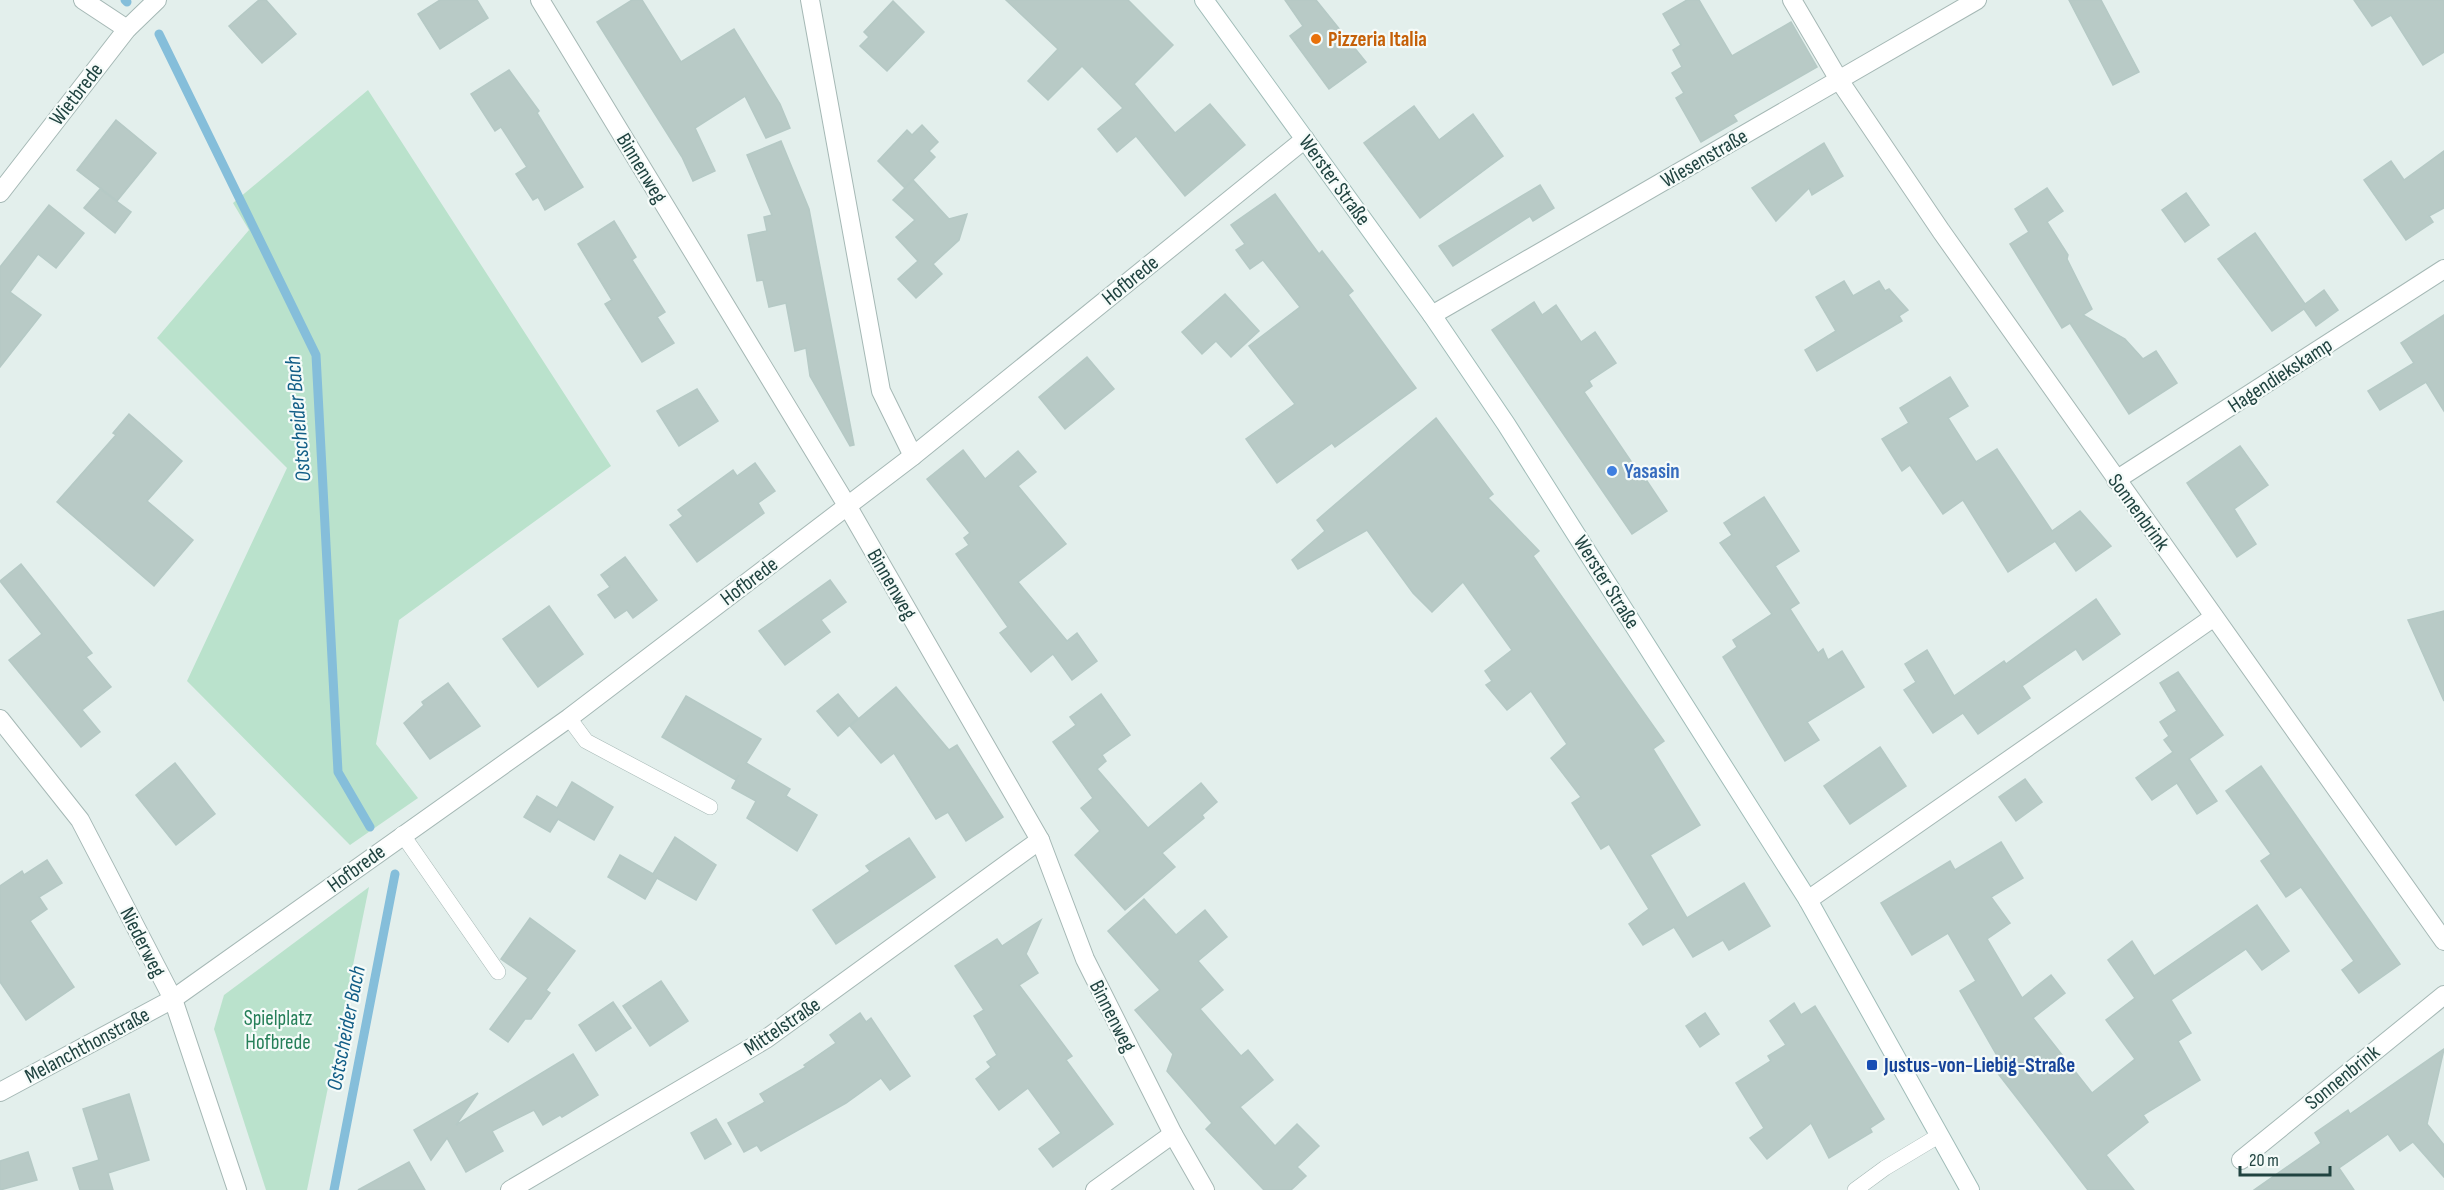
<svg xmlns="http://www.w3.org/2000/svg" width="2444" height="1190" font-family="'Sofia Sans Condensed',sans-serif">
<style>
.green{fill:#bae2cc}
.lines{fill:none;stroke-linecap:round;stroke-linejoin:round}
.stream{stroke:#85beda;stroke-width:9}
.building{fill:#b8cac6;stroke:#b5c9c5;stroke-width:1.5}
.service-casing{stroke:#a5b8b5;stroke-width:16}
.minor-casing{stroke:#a5b8b5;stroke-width:20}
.secondary-casing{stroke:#a0bcb8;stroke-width:20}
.service{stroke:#fff;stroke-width:15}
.minor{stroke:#fff;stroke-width:18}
.secondary{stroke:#fff;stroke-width:18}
.food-dot{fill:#e8710a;stroke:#f5fbf9;stroke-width:2}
.shop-dot{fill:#3f7fe0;stroke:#f5fbf9;stroke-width:2}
.transit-dot{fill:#1a4fb4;stroke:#f5fbf9;stroke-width:2}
.labels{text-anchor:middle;stroke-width:4.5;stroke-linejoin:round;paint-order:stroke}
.food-label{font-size:21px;font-weight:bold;fill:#c56008;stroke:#f5fbf9;text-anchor:start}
.street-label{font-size:21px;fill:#204340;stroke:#f5fbf9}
.shop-label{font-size:21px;font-weight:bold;fill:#366cbe;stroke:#f5fbf9;text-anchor:start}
.park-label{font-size:21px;fill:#257f58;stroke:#f5fbf9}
.transit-label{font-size:21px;font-weight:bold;fill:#164399;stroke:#f5fbf9;text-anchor:start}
.water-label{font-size:22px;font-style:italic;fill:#125e87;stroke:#f5fbf9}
</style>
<rect width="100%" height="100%" fill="#e3efec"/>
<g class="green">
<path d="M368,90L611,466L399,620L376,744L418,798L350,845L187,681L287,468L157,338L249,230L233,203Z"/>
<path d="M369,887L307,1190H266L214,1029L224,995Z"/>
</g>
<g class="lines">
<g class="stream">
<path d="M125,0L127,2"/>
<path d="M159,34L316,355L338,772L370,827"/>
<path d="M334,1190L395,874"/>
</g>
</g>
<g class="building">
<path d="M259,0H266L296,34L262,63L229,26Z"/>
<path d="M440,0H477L488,18L440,49L418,14Z"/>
<path d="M632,0H642L681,62L734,29L780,104L790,128L766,138L745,96L695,128L715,171L693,181L682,157L597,22Z"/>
<path d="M1006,0H1128L1173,45L1134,84L1175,133L1210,104L1245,145L1185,196L1136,136L1117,152L1098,129L1123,108L1082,66L1048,100L1028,81L1058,49Z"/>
<path d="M1285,0H1316L1366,62L1329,89L1290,36L1303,26Z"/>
<path d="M1687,0H1699L1732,56L1791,22L1817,67L1733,115L1737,121L1701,142L1676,98L1684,93L1672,73L1682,67L1673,50L1681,45L1663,14Z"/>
<path d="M2069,0H2101L2139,72L2113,85Z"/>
<path d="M2354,0H2444V52L2423,65L2391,15L2372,26Z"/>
<path d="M893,1L924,32L887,71L860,46L869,37L864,32Z"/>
<path d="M509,70L539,111L537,113L583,187L545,210L538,197L533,200L516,174L527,167L501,127L495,131L471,94Z"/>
<path d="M1414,106L1439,140L1473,114L1503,156L1420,218L1364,143Z"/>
<path d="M116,120L156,153L117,201L77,170Z"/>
<path d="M922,125L938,142L929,151L935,157L905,188L878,161L907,130L912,135Z"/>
<path d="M781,141L809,209L854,445L850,446L810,376L806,348L795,351L786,303L769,307L763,280L757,281L748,235L767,231L764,217L772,215L747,155Z"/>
<path d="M1824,143L1843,176L1812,195L1809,188L1776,221L1752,188Z"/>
<path d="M2444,151V208L2429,216L2433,222L2406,240L2364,180L2391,161L2404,180Z"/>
<path d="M913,180L949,219L967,214L959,240L933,264L942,274L916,298L898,279L918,261L896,237L915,220L893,200Z"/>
<path d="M1540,185L1554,208L1533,221L1530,216L1453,266L1439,246Z"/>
<path d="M2047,188L2063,211L2047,222L2068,255L2067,259L2092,309L2083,315L2125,339L2143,359L2156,351L2177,383L2129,414L2070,323L2062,328L2010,244L2029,232L2015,209Z"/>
<path d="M100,189L131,212L115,233L84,208Z"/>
<path d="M2186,193L2209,225L2185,242L2162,210Z"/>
<path d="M1275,194L1319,254L1322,251L1353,291L1348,295L1416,388L1335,447L1332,443L1277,483L1246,439L1295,404L1249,346L1300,307L1263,260L1250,269L1236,250L1245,244L1231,225Z"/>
<path d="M49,205L84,233L56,268L38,254L10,292L41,315L0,367V267Z"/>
<path d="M614,221L636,257L632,260L665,312L657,317L674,343L642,362L605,304L612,300L578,244Z"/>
<path d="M2255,233L2305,304L2324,290L2338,310L2316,326L2304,309L2272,331L2218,259Z"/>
<path d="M1844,281L1853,296L1879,281L1885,291L1889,289L1908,310L1899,316L1902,321L1817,371L1805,350L1836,331L1816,297Z"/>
<path d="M1225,294L1259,331L1231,357L1216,341L1202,354L1182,332Z"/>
<path d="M1534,302L1542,315L1556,305L1581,342L1595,332L1616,363L1589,381L1592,386L1584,392L1645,482L1647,481L1667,511L1632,534L1492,330Z"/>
<path d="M2444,315V411L2426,382L2380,410L2368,391L2414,363L2401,343Z"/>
<path d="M1087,357L1114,389L1065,429L1039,397Z"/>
<path d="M1950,377L1968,406L1948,418L1976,462L1997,449L2052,531L2080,511L2111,546L2076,571L2055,541L2008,572L1963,500L1943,514L1910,465L1902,471L1882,439L1909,423L1900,408Z"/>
<path d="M697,389L718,421L679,446L657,411Z"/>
<path d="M129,414L182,461L147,501L193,540L154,586L57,502L116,435L113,433Z"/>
<path d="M1436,418L1493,494L1488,498L1539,551L1533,556L1664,741L1653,749L1700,825L1650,855L1687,918L1744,883L1770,926L1729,950L1723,940L1693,957L1674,927L1643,945L1629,924L1649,909L1609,844L1601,849L1572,803L1581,797L1551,758L1567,744L1531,691L1507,710L1486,685L1492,681L1485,671L1512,650L1463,582L1432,612L1413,593L1367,530L1298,569L1292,560L1325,531L1317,520Z"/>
<path d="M2240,446L2268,485L2234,509L2256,544L2237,557L2187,483Z"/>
<path d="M963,450L985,479L1018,451L1036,472L1018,486L1066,544L1018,582L1067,641L1077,633L1097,661L1072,680L1053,654L1031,672L1000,633L1008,627L956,554L969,545L964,538L970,533L927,479Z"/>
<path d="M755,463L775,491L758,503L764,513L697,562L670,525L683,516L678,510L733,470L737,476Z"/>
<path d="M1764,497L1799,551L1775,566L1799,603L1790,609L1818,653L1823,649L1828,660L1842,651L1864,687L1807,722L1819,740L1785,761L1723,657L1737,647L1733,640L1772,614L1720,543L1732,535L1724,523Z"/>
<path d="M625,557L657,600L633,618L627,610L615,618L598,595L610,587L601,575Z"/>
<path d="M21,564L92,653L86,657L111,687L82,710L100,732L81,747L9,660L42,634L0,581Z"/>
<path d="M830,580L846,602L821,620L830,632L785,665L759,631Z"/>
<path d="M2096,599L2120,634L2083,660L2076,649L2022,686L2030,698L1978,734L1963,713L1933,733L1904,690L1916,682L1905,664L1927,650L1954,696L2004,661L2006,664Z"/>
<path d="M549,606L583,654L538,687L503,639Z"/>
<path d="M2444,611V701L2408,620Z"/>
<path d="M2178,672L2223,735L2189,759L2217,801L2197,814L2177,783L2152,800L2136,778L2173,752L2164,740L2169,736L2160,722L2177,711L2160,683Z"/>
<path d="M448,683L480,726L430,759L404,723L424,705L422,702Z"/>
<path d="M896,687L949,750L957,745L1003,817L966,841L948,812L936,819L894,753L881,763L850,726Z"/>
<path d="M838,694L858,718L838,736L817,711Z"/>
<path d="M1101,694L1130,735L1102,755L1106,761L1097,769L1148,828L1201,783L1217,802L1202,815L1204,818L1162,853L1175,867L1125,910L1075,855L1100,831L1081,808L1093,798L1053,742L1076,725L1070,717Z"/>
<path d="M686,696L761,739L746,763L790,789L786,796L817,815L797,851L747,818L756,801L732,788L739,775L736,780L662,737Z"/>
<path d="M1880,747L1906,786L1850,824L1824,786Z"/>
<path d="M175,763L215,814L176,845L136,795Z"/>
<path d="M2261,766L2400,964L2359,993L2342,970L2354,961L2301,887L2286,897L2261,861L2271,854L2226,791Z"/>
<path d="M2025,779L2042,802L2016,821L1999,797Z"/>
<path d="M572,782L613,807L594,840L558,819L550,832L524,817L537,796L557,808Z"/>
<path d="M675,837L716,865L696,900L657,878L645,899L608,877L620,855L653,874Z"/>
<path d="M909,838L935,877L836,944L813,910L870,871L866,866Z"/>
<path d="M2001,842L2023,878L1991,897L2010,923L1987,939L2022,998L2051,975L2065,993L2033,1018L2092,1093L2135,1059L2106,1020L2135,998L2108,960L2132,941L2154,976L2257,905L2289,951L2262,970L2246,949L2171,1000L2191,1033L2178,1041L2200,1080L2143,1115L2148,1122L2106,1155L2134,1190H2088L1993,1067L2000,1061L1960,991L1976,981L1948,933L1912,955L1881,903L1950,861L1955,870Z"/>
<path d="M47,860L62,883L39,897L47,909L30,921L74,987L26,1020L0,982V886L22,871L24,875Z"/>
<path d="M1144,899L1176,935L1205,910L1227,937L1198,961L1223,990L1200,1009L1241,1056L1248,1050L1273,1080L1240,1107L1275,1146L1297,1124L1319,1146L1297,1167L1306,1176L1291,1190H1264L1206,1129L1212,1123L1167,1071L1173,1054L1135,1010L1160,990L1108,931Z"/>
<path d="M530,918L575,951L546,990L550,993L531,1019H525L508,1042L490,1029L528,978L501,959Z"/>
<path d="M1041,920L1026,954L1038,973L1019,985L1072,1056L1066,1060L1113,1124L1053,1167L1039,1149L1061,1133L1028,1088L999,1110L976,1079L991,1067L987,1062L997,1055L974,1016L984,1010L955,966L997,939L1002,946Z"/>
<path d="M661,981L688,1021L650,1046L623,1006Z"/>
<path d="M613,1002L631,1028L596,1051L579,1025Z"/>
<path d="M1794,1003L1801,1015L1815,1006L1884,1119L1870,1128L1872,1132L1829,1158L1811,1123L1767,1159L1750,1138L1764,1128L1736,1083L1771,1061L1768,1056L1786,1045L1770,1021Z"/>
<path d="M860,1013L866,1022L871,1018L910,1076L890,1090L881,1078L846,1103L761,1151L757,1145L744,1152L728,1123L765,1102L760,1094L806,1067L804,1065L836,1043L830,1035Z"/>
<path d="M1705,1013L1719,1034L1700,1047L1686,1026Z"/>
<path d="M2444,1049L2427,1124L2444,1145V1177L2413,1142L2400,1151L2388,1134L2339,1168L2354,1190H2254L2321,1143L2315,1133L2348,1110L2350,1114Z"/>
<path d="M573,1054L598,1095L562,1117L560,1115L543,1125L534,1110L492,1131L503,1151L466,1172L447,1138L431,1160L414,1130L478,1093L456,1125Z"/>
<path d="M129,1094L149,1160L108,1173L113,1190H80L73,1168L99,1160L83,1109Z"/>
<path d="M716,1119L731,1144L705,1159L691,1133Z"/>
<path d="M28,1152L37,1180L0,1190V1161Z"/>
<path d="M409,1162L425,1190H358Z"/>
</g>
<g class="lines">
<g class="service-casing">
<g id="service">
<path d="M569,718L586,741L710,807"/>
<path d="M402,834L498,972"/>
<path d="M1855,1190L1885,1168L1940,1135"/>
</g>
</g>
<g class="minor-casing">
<g id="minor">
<path d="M83,0L127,29"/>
<path d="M540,0L848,507L1040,840L1085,959L1173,1134L1205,1190"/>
<path d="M810,0L881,391L913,456"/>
<path d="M1792,0L1839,80L1941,231L2444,941"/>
<path d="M0,193L127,29L157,0"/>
<path d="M1432,315L1977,0"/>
<path d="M2116,480L2444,269"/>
<path d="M0,719L80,820L173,999L237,1190"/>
<path d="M1808,900L2214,617"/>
<path d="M0,1092L173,999L569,718L913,456L1305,139"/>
<path d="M2241,1160L2444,995"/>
<path d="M510,1190L766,1039L1040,840"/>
<path d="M1095,1190L1173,1134"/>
</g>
</g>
<g class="secondary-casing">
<path id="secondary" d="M1204,0L1432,315L1506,424L1808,900L1970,1190"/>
</g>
<use href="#service" class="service"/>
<use href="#minor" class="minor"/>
<use href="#secondary" class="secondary"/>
</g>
<circle class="food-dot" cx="1316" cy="39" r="6"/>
<circle class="shop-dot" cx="1612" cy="471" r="6"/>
<rect class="transit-dot" x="1866" y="1059" width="12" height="12" rx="3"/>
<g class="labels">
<g class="food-label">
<text x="1328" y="46">Pizzeria Italia</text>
</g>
<g class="street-label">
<text transform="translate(76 94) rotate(-52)" y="7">Wietbrede</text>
<text transform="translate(1704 158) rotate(-30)" y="7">Wiesenstraße</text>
<text transform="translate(642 168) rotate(59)" y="7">Binnenweg</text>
<text transform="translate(1335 180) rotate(54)" y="7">Werster Straße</text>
<text transform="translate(1130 280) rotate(-39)" y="7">Hofbrede</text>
<text transform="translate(2280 375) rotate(-33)" y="7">Hagendiekskamp</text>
<text transform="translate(2139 512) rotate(54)" y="7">Sonnenbrink</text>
<text transform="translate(749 581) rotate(-37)" y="7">Hofbrede</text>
<text transform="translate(1607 582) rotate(58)" y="7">Werster Straße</text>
<text transform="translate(892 584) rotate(60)" y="7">Binnenweg</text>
<text transform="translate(356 868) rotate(-36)" y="7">Hofbrede</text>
<text transform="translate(143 942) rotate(63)" y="7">Niederweg</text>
<text transform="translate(1113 1016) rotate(63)" y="7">Binnenweg</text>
<text transform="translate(782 1026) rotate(-34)" y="7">Mittelstraße</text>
<text transform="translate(87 1045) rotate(-28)" y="7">Melanchthonstraße</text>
<text transform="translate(2342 1077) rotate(-39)" y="7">Sonnenbrink</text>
</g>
<g class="shop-label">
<text x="1624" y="478">Yasasin</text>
</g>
<g class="park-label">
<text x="278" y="1025">Spielplatz<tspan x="278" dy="24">Hofbrede</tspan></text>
</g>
<g class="transit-label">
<text x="1884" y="1072">Justus-von-Liebig-Straße</text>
</g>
<g class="water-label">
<text transform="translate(297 419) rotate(-95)" y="8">Ostscheider Bach</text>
<text transform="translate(345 1028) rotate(-79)" y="8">Ostscheider Bach</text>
</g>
</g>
<path d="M2240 1166v9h90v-9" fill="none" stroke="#204340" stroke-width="3"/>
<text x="2249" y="1166" font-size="18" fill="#204340" stroke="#f5fbf9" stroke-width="4.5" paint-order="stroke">20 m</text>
</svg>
